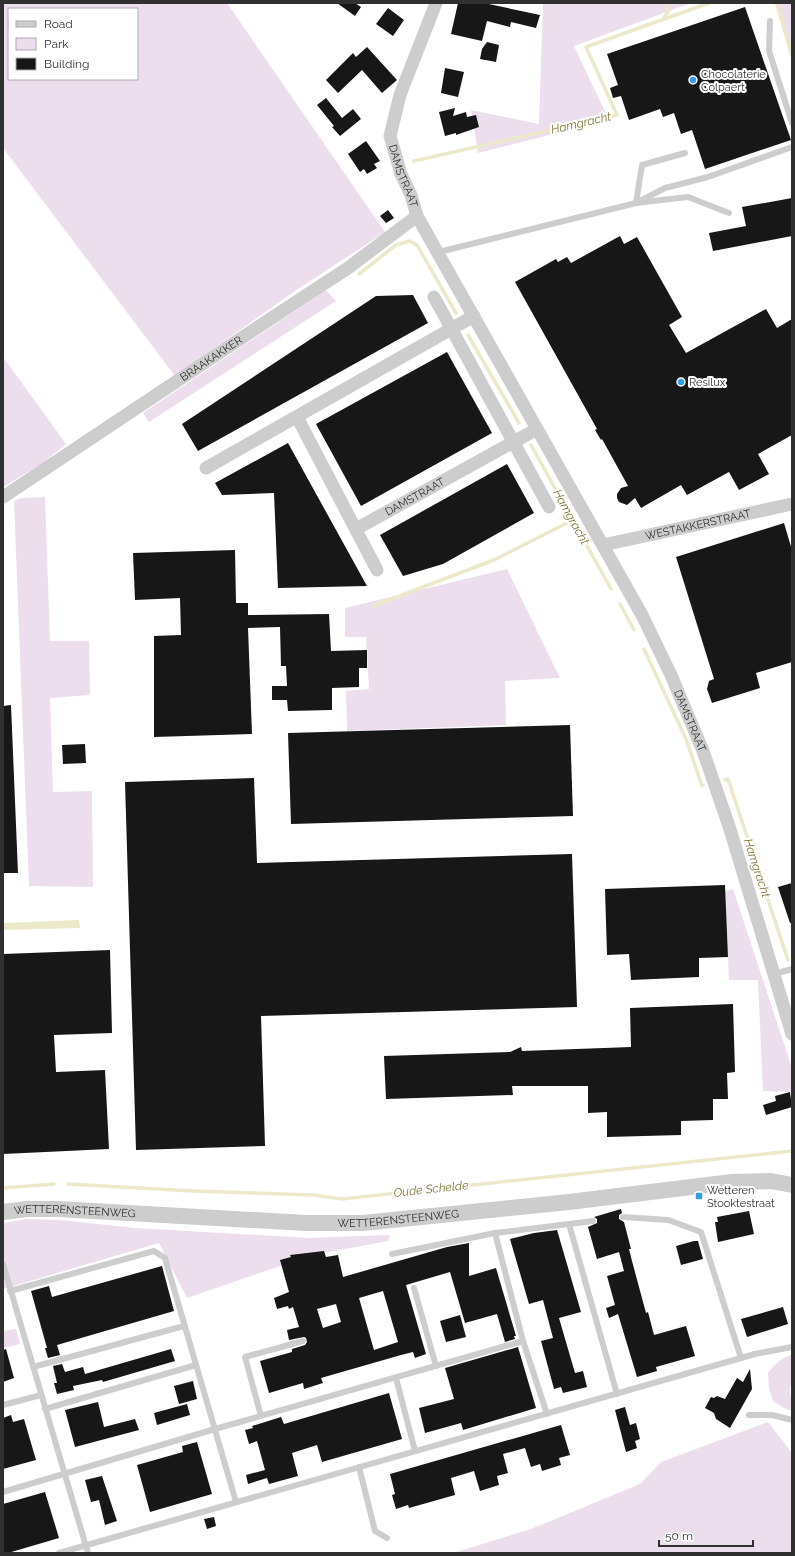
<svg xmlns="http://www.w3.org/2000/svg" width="795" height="1556" font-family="Raleway,sans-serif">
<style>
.green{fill:#ecdeed;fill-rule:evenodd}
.water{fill:#ece8ca}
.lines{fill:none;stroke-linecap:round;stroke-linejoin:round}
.stream{stroke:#ece8ca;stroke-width:3.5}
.building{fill:#171717;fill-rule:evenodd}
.service{stroke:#cdcdcd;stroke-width:6}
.minor{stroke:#cdcdcd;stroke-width:13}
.tertiary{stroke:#cdcdcd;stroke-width:16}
.poi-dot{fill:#329fe6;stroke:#fff;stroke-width:1.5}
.labels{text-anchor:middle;stroke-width:4;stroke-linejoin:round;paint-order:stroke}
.poi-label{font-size:11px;fill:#303030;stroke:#fff;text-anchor:start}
.street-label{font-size:11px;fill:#303030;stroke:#fff}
.water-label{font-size:12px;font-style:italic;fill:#807536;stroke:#fff}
</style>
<rect width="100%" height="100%" fill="#fff"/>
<g class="green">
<path d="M3,3H227L385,232L295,291L175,376L3,148ZM9,9H137V79H9Z"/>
<path d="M543,3H691L574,46L609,120L478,153L471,110L539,124Z"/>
<path d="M775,3H792V61Z"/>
<path d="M326,290L336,301L149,422L143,413Z"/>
<path d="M3,357L66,444L43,463L3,487Z"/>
<path d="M45,497L50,641H89L90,695L50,698L53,792L92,791L93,887L29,886L14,501L21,498Z"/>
<path d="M507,569L560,678L505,681L506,725L347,731L346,691L369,689L366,637H345V608Z"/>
<path d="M733,889L792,1068V1092L763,1091L758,980H729L725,891Z"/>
<path d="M26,1219L61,1220L135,1228L309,1238L390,1235L388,1241L312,1255L187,1298L159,1243L3,1289V1223Z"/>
<path d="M16,1329L20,1344L3,1348V1331Z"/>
<path d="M792,1355V1385L790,1387V1396H792V1411L782,1407L773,1401L769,1388L768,1373C774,1365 782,1357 792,1355Z"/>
<path d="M768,1422L792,1453V1553H453L531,1529L640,1484L661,1462Z"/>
</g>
<path class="water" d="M79,920L80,928L3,930V923Z"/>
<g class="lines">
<g class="stream">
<path d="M777,3L792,56"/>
<path d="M663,19L668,12L666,3"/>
<path d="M414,161L617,115L586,47L709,3"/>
<path d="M359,274L396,245L410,241L417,245L456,313"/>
<path d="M468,335L519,423"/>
<path d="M531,445L611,589"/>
<path d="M620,604L634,630"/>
<path d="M373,606L494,560L573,520"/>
<path d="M644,649L686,739L702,786L703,785"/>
<path d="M725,780L728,779L788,960"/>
<path d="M68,1184L192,1191L314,1195L342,1199L792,1151"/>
<path d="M3,1188L54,1184"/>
</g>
</g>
<g class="building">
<path d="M337,3H355L361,7L355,16Z"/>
<path d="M458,3H484L540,15L536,28L511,22L510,27L487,21L482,41L451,34Z"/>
<path d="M745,7L791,140L705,169L692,130L681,134L674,113L663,117L660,109L629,120L621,96L613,98L610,88L618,85L607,54Z"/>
<path d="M388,8L404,20L393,36L376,24Z"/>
<path d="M487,42L499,45L496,62L480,59L482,49Z"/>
<path d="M367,47L397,80L382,93L362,70L338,93L326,80L353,53L356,57Z"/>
<path d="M445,68L464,72L458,97L441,93Z"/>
<path d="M326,98L342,118L353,109L361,119L340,136L332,127L334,126L317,105Z"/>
<path d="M455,108L453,116L466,112L467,117L476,115L479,127L456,135V133L445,136L439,112Z"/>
<path d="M366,141L380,161L374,164L377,168L367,174L364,169L360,172L348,154Z"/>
<path d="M792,198V236L713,251L709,233L746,226L742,207Z"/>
<path d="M388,210L394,218L386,223L380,216Z"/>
<path d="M620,236L624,244L637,237L682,317L669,325L686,353L766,309L777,328L792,319V435L758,454L769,474L739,490L729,472L687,495L681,485L641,508L635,498L627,505L619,502L617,498V494L621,488L628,486L602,439L601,440L595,430L597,429L515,282L556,259L558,262L567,257L571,263Z"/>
<path d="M413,295L428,323L198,451L182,424L376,296Z"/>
<path d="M447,352L492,433L361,506L316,424Z"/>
<path d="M288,443L367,586L278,588L274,493L222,495L215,483Z"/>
<path d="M507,464L534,513L443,564L403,576L380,535Z"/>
<path d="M784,523L792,550V662L756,673L760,688L712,703L707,689L709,681L714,679L676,557Z"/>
<path d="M235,550L236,603H248V615L329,614L331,651L367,650V668H359V687L332,688V710L288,711L287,700H272V686H287L286,666H281L280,627L248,628L252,734L154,737V636L181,635L180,598L135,600L133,553Z"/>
<path d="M11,705L18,873H3V706Z"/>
<path d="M570,725L573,816L291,824L288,733Z"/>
<path d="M85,744L86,763L63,764L62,745Z"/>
<path d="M254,778L257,863L572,854L577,1007L261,1016L265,1146L136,1150L125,782Z"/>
<path d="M792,883V923H790L778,887Z"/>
<path d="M725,885L728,957L699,958V977L631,980L629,954L607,955L605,889Z"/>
<path d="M110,950L112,1033L54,1035L56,1072L105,1070L109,1149L3,1154V954Z"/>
<path d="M733,1004L735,1072L727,1073L728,1099H713V1120L681,1121V1135L607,1137V1112L588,1113V1086H512L513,1095L386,1099L384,1056L510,1052L521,1047L522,1051L631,1047L630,1008Z"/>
<path d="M790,1092L792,1107L766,1115L763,1105L776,1101L775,1096Z"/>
<path d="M621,1209L622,1213L619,1215V1219L624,1222L631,1249H629L632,1261L646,1313L648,1312L654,1335L686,1326L695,1356L656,1367L657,1371L637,1377L618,1314L609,1318L606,1308L615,1305L607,1276L624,1271L619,1252L597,1259L588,1227L597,1223V1219L594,1217Z"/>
<path d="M749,1211L754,1234L718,1242L715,1222H718L717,1217Z"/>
<path d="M557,1230L581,1312L559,1318L575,1373L583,1371L587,1387L563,1393L561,1387L554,1389L541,1341L553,1338L543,1300L529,1304L510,1239L534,1233Z"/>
<path d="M694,1241H698L703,1259L681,1265L676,1246Z"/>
<path d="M469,1243V1276L496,1268L516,1336H514L515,1339L505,1342L497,1314L465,1323L450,1272L406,1285L426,1354L415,1358L413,1352L401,1355L321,1378L323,1383L304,1389L303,1383L269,1393L260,1361L292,1352V1349L305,1345L307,1342L306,1338L304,1337L289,1340L287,1330L299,1327L293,1307L289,1309L288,1306L277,1309L274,1298L289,1292L280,1260L291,1257L290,1255L324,1251L326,1257L338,1255L343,1277L447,1247ZM383,1291L398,1342L374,1350L359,1298ZM336,1304L341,1322L323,1328L317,1309Z"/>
<path d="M162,1266L174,1311L57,1345L60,1355L48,1358L45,1348H47L31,1291L49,1286L52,1297Z"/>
<path d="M783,1307L788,1324L747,1337L741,1319Z"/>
<path d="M460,1315L466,1337L446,1342L440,1321Z"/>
<path d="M518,1347L536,1408L463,1430L461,1423L425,1433L419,1408L454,1399L445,1368Z"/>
<path d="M6,1349L14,1378L3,1382V1350Z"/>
<path d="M171,1349L175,1361L103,1382L102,1380L73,1386L74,1390L57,1394L54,1383H57L53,1366L62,1364L65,1372L83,1367L85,1374Z"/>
<path d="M750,1369L752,1389L730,1428L716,1419L714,1413L705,1408L711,1397L714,1398L717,1396L725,1399L737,1378L743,1382Z"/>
<path d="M193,1381L197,1399L179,1404L174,1386Z"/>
<path d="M389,1393L402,1439L322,1462L317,1445L292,1453L298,1476L269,1484L267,1478L248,1484L246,1475L265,1470L257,1441L249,1444L245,1430L253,1428L252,1426L281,1417L284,1424Z"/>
<path d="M98,1402L104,1427L135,1419L139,1430L75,1447L65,1410Z"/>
<path d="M187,1404L190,1415L157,1425L154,1413Z"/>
<path d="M625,1407L630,1425L636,1423L640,1439L635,1441L637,1448L626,1452L615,1410Z"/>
<path d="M11,1415L13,1422L24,1419L36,1460L3,1469V1418Z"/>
<path d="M561,1425L570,1455L559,1458L561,1465L542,1471L540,1464L531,1467L525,1448L503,1454L508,1473L497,1476L499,1485L480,1491L474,1471L451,1478L455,1495L409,1508L408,1505L396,1509L392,1495L395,1494L390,1474Z"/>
<path d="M197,1442L212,1494L150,1512L137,1465L183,1452L182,1446Z"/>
<path d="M102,1476L117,1521L105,1525L99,1500L91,1502L85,1480Z"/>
<path d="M45,1492L59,1538L8,1553H3V1504Z"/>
<path d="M214,1517L216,1526L207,1529L204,1519Z"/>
</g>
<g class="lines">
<g class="service">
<path d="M770,21L769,51L792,123"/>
<path d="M685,153L642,165L636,203L688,197L729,213"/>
<path d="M439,252L636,203L665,188L708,177L792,147"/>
<path d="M774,974L792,969"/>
<path d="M623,1217L668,1220L701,1232L741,1358"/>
<path d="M569,1224L617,1394"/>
<path d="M495,1233L523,1341"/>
<path d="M392,1254L495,1233L593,1221"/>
<path d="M3,1264L88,1553"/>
<path d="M414,1288L436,1366"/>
<path d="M10,1291L154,1251L165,1258L236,1502"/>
<path d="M33,1367L184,1326"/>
<path d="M396,1378L415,1451"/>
<path d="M3,1405L41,1395"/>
<path d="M45,1409L196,1365"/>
<path d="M749,1415H772L792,1420"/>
<path d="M261,1416L245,1357L303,1341"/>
<path d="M359,1467L375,1531L387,1538"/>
<path d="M3,1492L215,1429L523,1341L547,1414"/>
<path d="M59,1553L755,1354L792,1347"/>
</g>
<g class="minor">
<path id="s1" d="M436,3L400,95L390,136L401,174L411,195L417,216L642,615L671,675L703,751L729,826L792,1034"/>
<path d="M434,297L549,507"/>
<path d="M297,417L377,570"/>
<path d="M206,468L474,316"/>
<path id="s2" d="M3,497L264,323L348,268L417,216"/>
<path id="s3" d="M356,529L537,429"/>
<path id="s4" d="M603,545L792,504"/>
</g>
<path class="tertiary" id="s5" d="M3,1212L27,1209H58L306,1223H363L569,1202L732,1182L771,1181L792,1185"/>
</g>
<g class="poi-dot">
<circle cx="693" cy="80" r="4"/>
<circle cx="681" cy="382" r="4"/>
<rect x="695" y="1192" width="8" height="8" rx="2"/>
</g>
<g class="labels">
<g class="poi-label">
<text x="701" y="78">Chocolaterie<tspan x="701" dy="13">Colpaert</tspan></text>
<text x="689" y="386">Resilux</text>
<text x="707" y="1194">Wetteren<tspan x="707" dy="13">Stooktestraat</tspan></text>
</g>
<g class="street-label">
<text dy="4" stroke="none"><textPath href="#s1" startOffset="183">DAMSTRAAT</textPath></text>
<text dy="4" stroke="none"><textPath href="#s2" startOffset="250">BRAAKAKKER</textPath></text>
<text dy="4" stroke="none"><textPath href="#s3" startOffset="67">DAMSTRAAT</textPath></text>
<text dy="4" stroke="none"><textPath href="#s4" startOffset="97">WESTAKKERSTRAAT</textPath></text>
<text dy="4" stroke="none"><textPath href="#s1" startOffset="800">DAMSTRAAT</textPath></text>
<text dy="4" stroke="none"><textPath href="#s5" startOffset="72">WETTERENSTEENWEG</textPath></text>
<text dy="4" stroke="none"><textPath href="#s5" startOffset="396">WETTERENSTEENWEG</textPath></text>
</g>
<g class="water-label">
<text transform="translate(581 123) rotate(-13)" y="4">Hamgracht</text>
<text transform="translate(571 517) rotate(61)" y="4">Hamgracht</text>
<text transform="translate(757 868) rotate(72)" y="4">Hamgracht</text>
<text transform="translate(431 1189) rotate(-6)" y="4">Oude Schelde</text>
</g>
</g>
<rect width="795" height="1556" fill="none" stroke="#303030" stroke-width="8"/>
<rect x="8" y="8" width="130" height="72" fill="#ffffff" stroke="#acacac"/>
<rect x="16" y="21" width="20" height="6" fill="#cdcdcd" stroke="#acacac"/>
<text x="44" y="28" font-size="12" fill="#303030">Road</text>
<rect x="16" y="38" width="20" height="12" fill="#ecdeed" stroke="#acacac"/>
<text x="44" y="48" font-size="12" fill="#303030">Park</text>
<rect x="16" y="58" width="20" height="12" fill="#171717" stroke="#acacac"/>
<text x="44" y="68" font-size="12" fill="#303030">Building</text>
<path d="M659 1540v6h94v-6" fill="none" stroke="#303030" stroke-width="2"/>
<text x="665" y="1540" font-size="12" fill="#303030" stroke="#ffffff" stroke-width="3" paint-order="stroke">50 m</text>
</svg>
